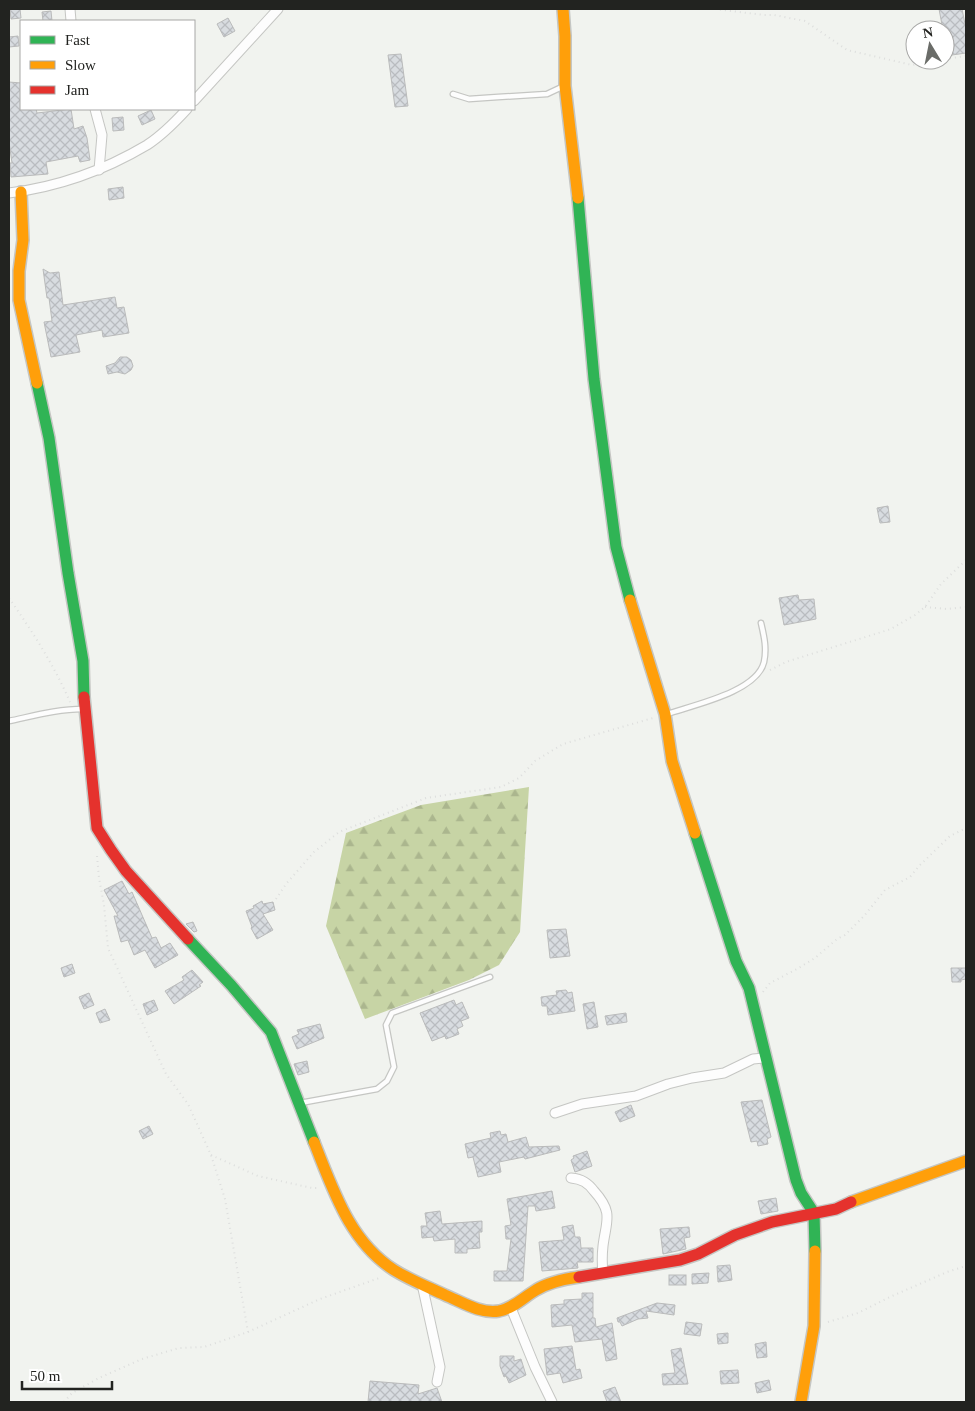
<svg xmlns="http://www.w3.org/2000/svg" width="975" height="1411" font-family="'Times New Roman',serif">
<style>
.forest{fill:url(#forest-firs)}
.building{fill:url(#building-cross-hatch);stroke:#babbbb}
.lines{fill:none;stroke-linecap:round;stroke-linejoin:round}
.lane-casing{stroke:#c5c6c3;stroke-width:7}
.street-casing{stroke:#c5c6c3;stroke-width:11}
.fast-casing{stroke:#c5c6c3;stroke-width:14}
.slow-casing{stroke:#c5c6c3;stroke-width:14}
.jam-casing{stroke:#c5c6c3;stroke-width:14}
.path{stroke:#dddedd;stroke-width:2;stroke-dasharray:1 4;stroke-linecap:butt}
.lane{stroke:#fdfdfd;stroke-width:4.5}
.street{stroke:#fdfdfd;stroke-width:9}
.fast{stroke:#30b455;stroke-width:11}
.slow{stroke:#ff9f0a;stroke-width:11}
.jam{stroke:#e5322d;stroke-width:11}
</style>
<defs>
<pattern id="forest-firs" width="22" height="20" patternUnits="userSpaceOnUse" patternTransform="scale(1.25)"><rect width="22" height="20" fill="#c7d4a5"/><path d="M5 1l3.5 6h-7zM16 11l3.5 6h-7z" fill="#abb68e"/></pattern>
<pattern id="building-cross-hatch" width="8" height="8" patternUnits="userSpaceOnUse" patternTransform="scale(1.25)"><rect width="8" height="8" fill="#d8dce0"/><path d="M0 0l8 8M0 8l8-8" fill="none" stroke="#b9bcc0"/></pattern>
</defs>
<rect width="100%" height="100%" fill="#f1f3ef"/>
<path class="forest" d="M529,787L520,932L499,965L469,980L365,1019L326,926L346,833L421,805Z"/>
<g class="building">
<path d="M10,9H20L21,18L11,19Z"/>
<path d="M939,9H962L965,24L966,23V53L945,56V30H943Z"/>
<path d="M51,11L52,21H43L42,12Z"/>
<path d="M228,18L235,31L224,37L217,24Z"/>
<path d="M18,36L19,46L9,47V37Z"/>
<path d="M401,54L408,106L395,107L388,55Z"/>
<path d="M9,82L21,83V109H36L37,113L71,109L74,129L83,126L87,138L90,160L80,162L78,156L46,162L48,174L11,177L10,163H12L9,142Z"/>
<path d="M151,110L155,119L142,125L138,116Z"/>
<path d="M123,117L124,130L113,131L112,118Z"/>
<path d="M123,187L124,198L109,200L108,189Z"/>
<path d="M43,269L50,273L59,272L63,305L115,297L117,308L124,307L129,333L103,337L102,330L76,335L80,352L51,357L44,322L52,321L49,298H47Z"/>
<path d="M120,357H127L131,360L133,366L131,370L125,374L117,372L108,374L106,366L115,363Z"/>
<path d="M888,506L890,522L880,523L877,508Z"/>
<path d="M798,595L799,600L814,599L816,619L784,625L779,598Z"/>
<path d="M122,881L129,894L132,892L152,938L156,937L161,948L170,943L178,955L155,968L145,950L134,955L128,940L121,942L114,916H118L104,890Z"/>
<path d="M262,901L263,904L273,902L275,910L263,914L273,930L257,939L251,928L252,927L246,911L254,908L253,906Z"/>
<path d="M193,922L197,931L194,932L186,924Z"/>
<path d="M566,929L570,956L550,958L547,930Z"/>
<path d="M72,964L75,973L64,977L61,968Z"/>
<path d="M951,968H966V979L961,980V982H952Z"/>
<path d="M192,970L203,982L199,985L201,986L174,1004L165,991L184,980L182,977Z"/>
<path d="M566,990L568,993L572,992L575,1011L548,1015L547,1006H542L541,997L557,995L556,991Z"/>
<path d="M89,993L94,1005L84,1009L79,997Z"/>
<path d="M154,1000L158,1010L147,1015L143,1004Z"/>
<path d="M454,1000L456,1005L462,1002L469,1018L461,1021L463,1026L457,1029L459,1034L446,1039L445,1036L432,1041L420,1013Z"/>
<path d="M594,1002L598,1027L587,1029L583,1004Z"/>
<path d="M105,1009L110,1020L100,1023L96,1013Z"/>
<path d="M626,1013L627,1022L607,1025L605,1016Z"/>
<path d="M320,1024L324,1038L297,1049L292,1037L299,1034L297,1030Z"/>
<path d="M307,1061L309,1072L298,1075L294,1064Z"/>
<path d="M762,1100L771,1137L767,1139L768,1144L758,1146L757,1141L751,1142L741,1102Z"/>
<path d="M631,1105L635,1116L620,1122L615,1112Z"/>
<path d="M149,1126L153,1134L143,1139L139,1131Z"/>
<path d="M500,1131L501,1135L506,1134L508,1142L526,1137L529,1147L559,1146L560,1150L525,1159L524,1157L499,1162L501,1172L478,1177L473,1157L468,1158L465,1144L491,1138L490,1133Z"/>
<path d="M587,1151L592,1166L575,1172L571,1160L574,1158L573,1156Z"/>
<path d="M552,1191L555,1208L536,1211L535,1206H528L523,1281H494V1271H507L511,1239H506L505,1226L511,1225L507,1199Z"/>
<path d="M776,1198L778,1211L761,1214L758,1201Z"/>
<path d="M440,1211L442,1224L482,1221V1232H479L480,1248L467,1249V1253H455V1239L434,1241L433,1237L422,1238L421,1226H427L425,1213Z"/>
<path d="M573,1225L575,1237H580L581,1248H593V1262H577L578,1268L542,1271L539,1242L564,1240L562,1227Z"/>
<path d="M689,1227L690,1237L684,1238L686,1249L663,1254L660,1229Z"/>
<path d="M730,1265L732,1280L718,1282L717,1266Z"/>
<path d="M709,1273L708,1283L692,1284V1274Z"/>
<rect x="669" y="1275" width="17" height="10"/>
<path d="M582,1293H593V1318H595L596,1327L612,1323L617,1359L606,1361L602,1339L575,1342L572,1325L552,1327L551,1305L564,1304V1300L582,1299Z"/>
<path d="M657,1303L675,1305L674,1315L646,1311L648,1318L638,1319L622,1326L620,1322H618L617,1318Z"/>
<path d="M686,1322L702,1324L700,1336L684,1334Z"/>
<path d="M728,1333V1343L718,1344L717,1334Z"/>
<path d="M766,1342L767,1357L757,1358L755,1344Z"/>
<path d="M572,1346L576,1370L580,1369L582,1378L563,1383L560,1373L547,1375L544,1349Z"/>
<path d="M681,1348L688,1384L663,1385L662,1374L675,1373L671,1350Z"/>
<path d="M500,1356H514V1361L521,1359L526,1375L509,1383L506,1376L504,1377L500,1366Z"/>
<path d="M738,1370L739,1383L721,1384L720,1371Z"/>
<path d="M769,1380L771,1390L757,1393L755,1383Z"/>
<path d="M370,1381L419,1385L418,1394L437,1388L442,1402H368Z"/>
<path d="M615,1387L621,1402H607L603,1391Z"/>
</g>
<g class="lines">
<g class="lane-casing">
<g id="lane">
<path d="M453,94L469,99L498,97L547,94L564,86"/>
<path d="M667,714C693,705 757,692 764,662C767,648 764,636 761,623"/>
<path d="M9,721C33,716 58,709 83,709"/>
<path d="M300,1103L377,1089L387,1081L394,1067L386,1025L392,1013L490,977"/>
</g>
</g>
<g class="street-casing">
<g id="street">
<path d="M70,9L71,21"/>
<path d="M194,101L278,9"/>
<path d="M95,109L102,135L99,170"/>
<path d="M9,193C57,187 105,170 147,145C161,136 176,121 187,109"/>
<path d="M555,1113L582,1104L636,1096L668,1084L692,1078L724,1073L753,1059L765,1058"/>
<path d="M571,1178C582,1179 588,1183 594,1191C614,1213 606,1221 603,1246C602,1255 602,1264 603,1273"/>
<path d="M422,1284L440,1367L437,1382"/>
<path d="M511,1308L535,1367L552,1402"/>
</g>
</g>
<g class="fast-casing">
<g id="fast">
<path d="M578,198L594,379L616,547L630,600"/>
<path d="M37,383L49,438L68,573L83,661L84,697"/>
<path d="M695,833L736,961L749,988L796,1180L801,1193L814,1213L815,1251"/>
<path d="M188,939L231,985L271,1032L314,1142"/>
</g>
</g>
<g class="slow-casing">
<g id="slow">
<path d="M563,9L565,36V86L578,198"/>
<path d="M21,192L23,240L19,271V300L37,383"/>
<path d="M630,600L665,714L672,761L695,833"/>
<path d="M314,1142C333,1189 349,1241 394,1270C410,1280 428,1287 445,1295C462,1302 480,1314 499,1311C514,1308 524,1297 536,1290C549,1282 564,1279 579,1277"/>
<path d="M851,1202L966,1161"/>
<path d="M801,1402L814,1326L815,1251"/>
</g>
</g>
<g class="jam-casing">
<g id="jam">
<path d="M84,697L97,828L111,850L126,871L188,939"/>
<path d="M579,1277L680,1260L698,1254L735,1235L772,1222L836,1209L851,1202"/>
</g>
</g>
<g class="path">
<path d="M715,9L764,15H774L805,21L847,50L912,65L939,60"/>
<path d="M945,59L966,56"/>
<path d="M9,598C32,631 54,665 70,702"/>
<path d="M925,607L947,609L966,607"/>
<path d="M770,670L786,662L891,629L915,615L925,607L941,584L966,560"/>
<path d="M97,856L99,878L104,905L108,948L166,1074L188,1104L211,1155L225,1199L248,1332"/>
<path d="M276,899L286,884L314,852L339,832L426,798L501,787L519,778L535,761L563,744L653,718"/>
<path d="M763,992L770,983L797,969L815,958L837,939L845,935L864,916L885,890L910,877L919,866L950,836L966,828"/>
<path d="M211,1155L258,1176L312,1188H320"/>
<path d="M828,1322L858,1313L892,1296L947,1272L966,1266"/>
<path d="M64,1402L72,1393L99,1378L142,1359L179,1348L204,1347L248,1332L320,1299L382,1277"/>
</g>
<use href="#lane" class="lane"/>
<use href="#street" class="street"/>
<use href="#fast" class="fast"/>
<use href="#slow" class="slow"/>
<use href="#jam" class="jam"/>
</g>
<rect width="975" height="1411" fill="none" stroke="#222320" stroke-width="20"/>
<rect x="20" y="20" width="175" height="90" fill="#ffffff" stroke="#a7a7a6"/>
<rect x="30" y="36" width="25" height="8" fill="#30b455" stroke="#a7a7a6"/>
<text x="65" y="45" font-size="15" fill="#222320">Fast</text>
<rect x="30" y="61" width="25" height="8" fill="#ff9f0a" stroke="#a7a7a6"/>
<text x="65" y="70" font-size="15" fill="#222320">Slow</text>
<rect x="30" y="86" width="25" height="8" fill="#e5322d" stroke="#a7a7a6"/>
<text x="65" y="95" font-size="15" fill="#222320">Jam</text>
<g transform="translate(930 45) rotate(350)"><circle r="24" fill="#ffffff" stroke="#a7a7a6"/>
<path d="M0-4L9 19L0 12L-9 19Z" fill="#6a6c68"/>
<text y="-8" font-size="14" font-weight="bold" text-anchor="middle" fill="#222320">N</text>
</g>
<path d="M22 1381v8h90v-8" fill="none" stroke="#222320" stroke-width="2.5"/>
<text x="30" y="1381" font-size="15" fill="#222320" stroke="#ffffff" stroke-width="4" paint-order="stroke">50 m</text>
</svg>
